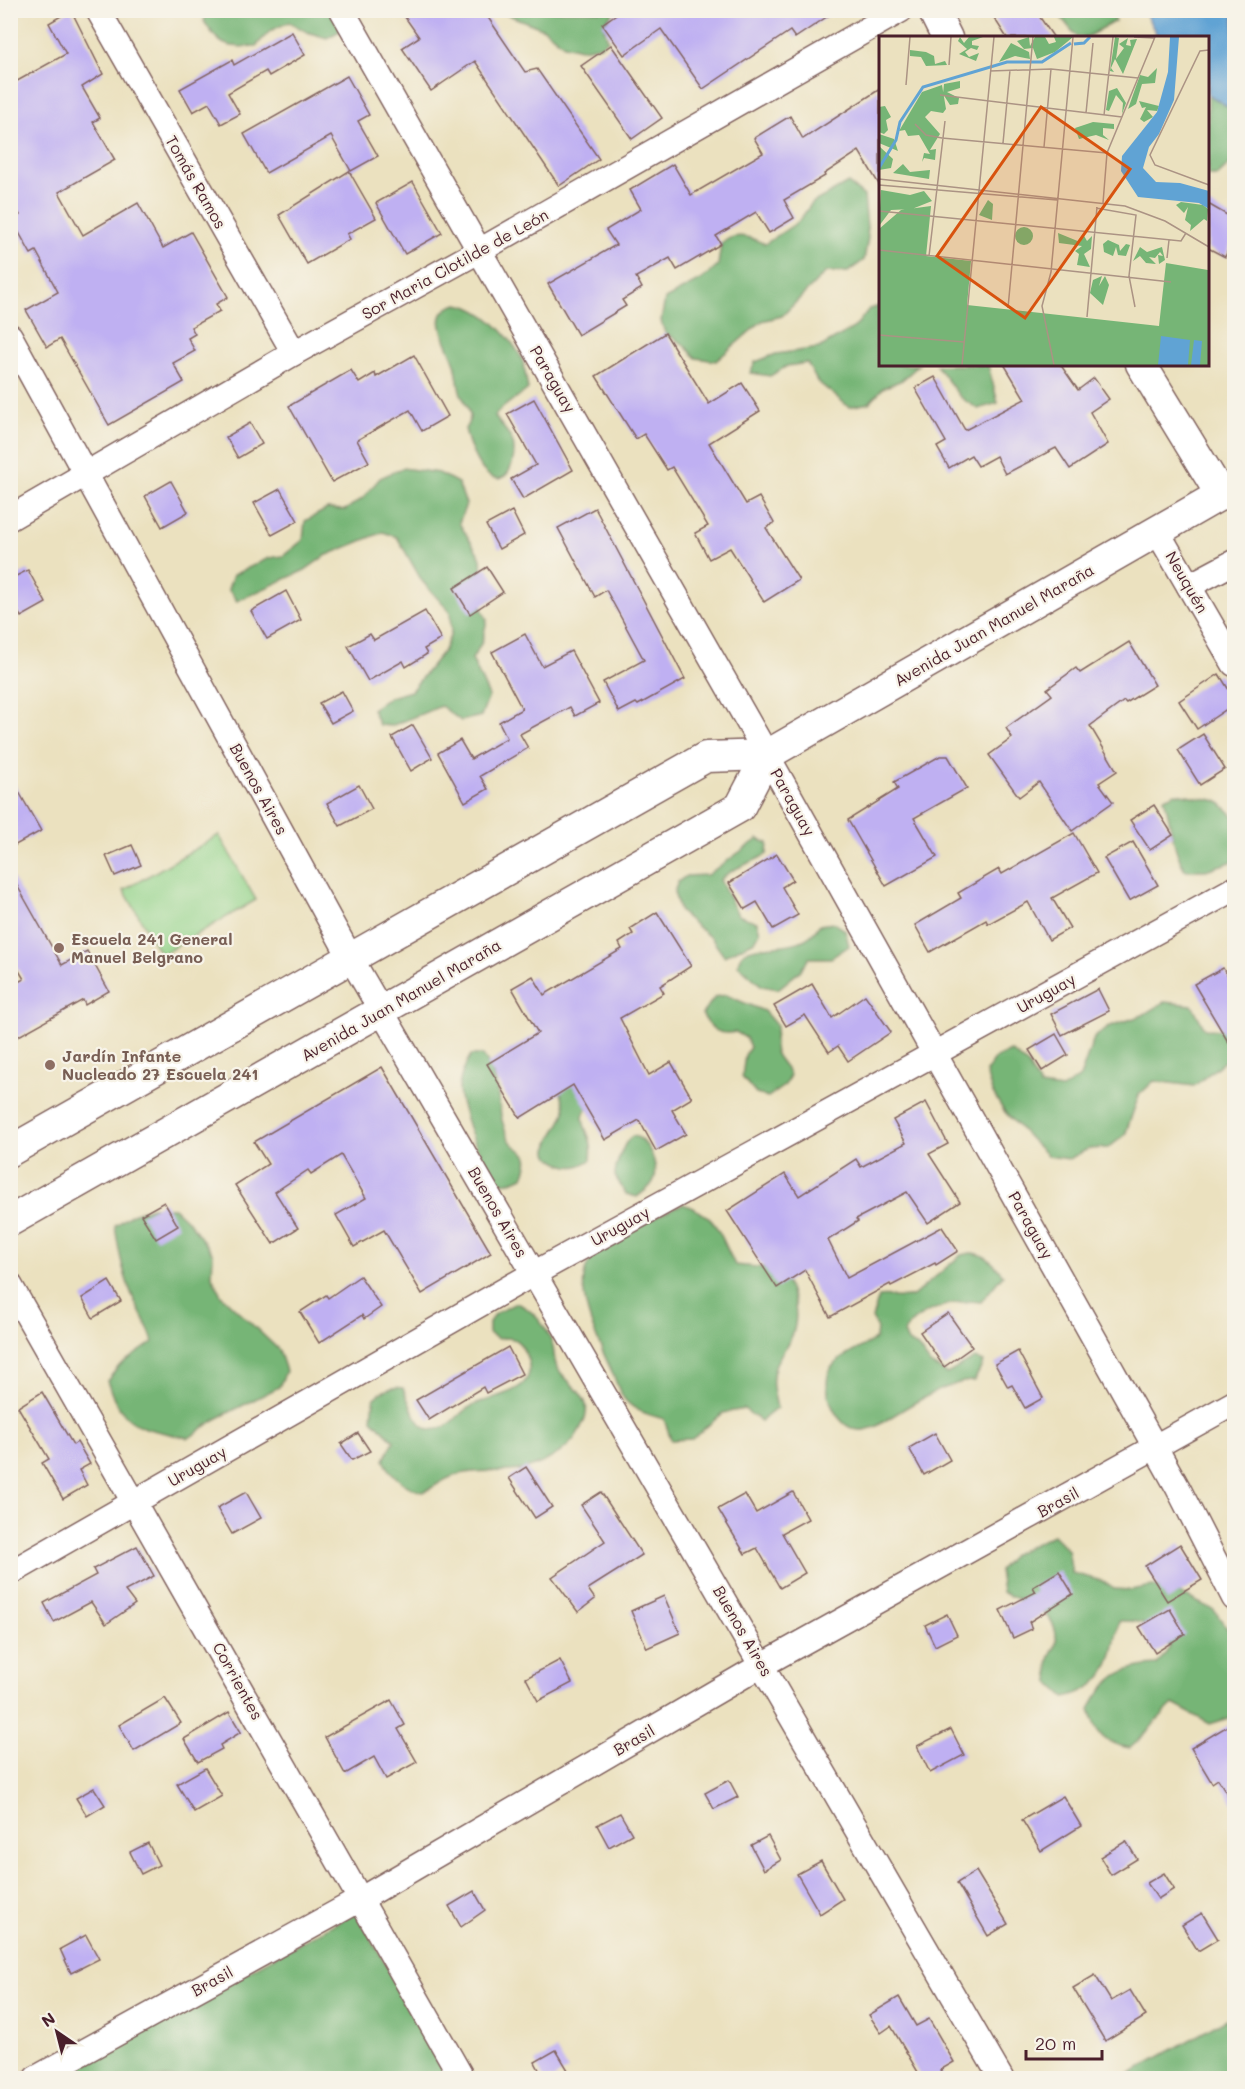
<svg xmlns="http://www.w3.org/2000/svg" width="1245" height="2089" font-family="Mali,sans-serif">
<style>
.green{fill:#93d38a;stroke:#6e795a;stroke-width:1.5}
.forest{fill:#76b576;stroke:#606a50;stroke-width:1.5}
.water{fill:#60a3d4;stroke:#556180;stroke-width:1.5}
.building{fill:#bfb0f2}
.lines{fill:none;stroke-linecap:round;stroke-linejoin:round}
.minor-casing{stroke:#82635f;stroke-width:27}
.tertiary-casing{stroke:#82635f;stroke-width:33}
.minor{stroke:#fff;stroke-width:24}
.tertiary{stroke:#fff;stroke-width:30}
.education-dot{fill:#8d6e63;stroke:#f7f3e8;stroke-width:2}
.labels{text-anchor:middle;stroke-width:4.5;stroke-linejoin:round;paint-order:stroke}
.street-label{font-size:16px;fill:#4a1f2b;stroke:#f7f3e8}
.education-label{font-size:16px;font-weight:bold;fill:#785e54;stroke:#f7f3e8;text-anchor:start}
.inset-river{fill:none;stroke:#60a3d4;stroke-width:3}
.inset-road{fill:none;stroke:#ab9384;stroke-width:1.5}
.view{fill:#d8530f;fill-opacity:0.15;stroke:#d8530f;stroke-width:3}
.inset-edge{fill:none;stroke:#4a1f2b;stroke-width:3}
</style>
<rect width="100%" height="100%" fill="#f7f3e8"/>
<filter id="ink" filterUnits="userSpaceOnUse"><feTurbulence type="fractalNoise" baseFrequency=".0167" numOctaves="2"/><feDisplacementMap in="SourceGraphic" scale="12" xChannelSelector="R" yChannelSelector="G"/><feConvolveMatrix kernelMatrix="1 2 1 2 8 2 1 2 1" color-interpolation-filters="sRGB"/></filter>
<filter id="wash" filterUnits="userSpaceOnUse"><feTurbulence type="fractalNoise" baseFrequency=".008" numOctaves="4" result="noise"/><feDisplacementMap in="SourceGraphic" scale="24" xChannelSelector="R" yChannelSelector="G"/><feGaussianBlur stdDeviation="1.35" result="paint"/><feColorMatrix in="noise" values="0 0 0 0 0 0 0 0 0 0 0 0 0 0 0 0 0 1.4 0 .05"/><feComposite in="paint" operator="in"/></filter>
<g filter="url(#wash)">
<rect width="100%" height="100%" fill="#ebe1bf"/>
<path class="green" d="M219,835L256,900L161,955L124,890Z"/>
<g class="forest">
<path d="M208,10H347V27L327,38L307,32L289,22L270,31L256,46C226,48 220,47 204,21Z"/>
<path d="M498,11H615L603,24L608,40L600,46L581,49L564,45L544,29Z"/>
<path d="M1056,11H1115V21L1087,37H1077Z"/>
<path d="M1208,82L1234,94V162L1231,163L1217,176H1208Z"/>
<path d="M848,183L864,196L868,238L864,260L848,272H826L782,316L762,321L716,361L696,358L682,343L665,333L661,321L665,299L702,279L718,265L721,244C735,231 750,237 765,244L799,221L812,203Z"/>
<path d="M458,304C484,308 509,335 521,357C525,366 526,379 528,389C517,399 503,404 495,416C500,425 510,433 513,443C517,458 508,491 487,474C476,465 468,443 465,429C468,424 470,421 470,416C469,408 464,401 461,394C457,383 458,372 454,361C447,340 425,312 458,304Z"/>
<path d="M880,306V364L919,365L902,380L883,388L869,403L849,407L817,381L807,363L787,366L770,376L750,373L755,362L776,354L819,348L855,327L869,309Z"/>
<path d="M936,365H988L998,403L978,409L960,397Z"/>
<path d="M402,468L439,473L458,483L466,504L459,523L481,558L482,578L478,600L487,620L482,642L472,659L489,696L481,716L461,721L441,706L391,726L379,725L372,709L390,697L411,691L444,650L451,634L450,612L422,581L397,537L383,532L325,556L305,570L237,601L228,589L233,575L269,558L283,556L303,540L305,521L327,509L345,510L363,498L380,478Z"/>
<path d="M1176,793L1218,801L1234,816V861L1206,870H1185C1172,848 1171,822 1164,798Z"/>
<path d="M758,839L768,843L767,854C751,864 734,866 720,880L738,915L757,922L760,932L755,941L724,956L712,939L680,912L674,892L678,882L686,876L707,875Z"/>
<path d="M834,923L845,930L849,946L831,958H809L800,971L778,989L762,986L738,965C740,932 801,961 819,925Z"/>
<path d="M726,995L764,1011L777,1026C771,1061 775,1049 790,1075L785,1085L768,1097L756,1094L742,1077L745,1055L750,1047L746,1038L736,1032C718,1036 711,1029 702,1014L715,997Z"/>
<path d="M1164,1002L1192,1005L1205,1029L1227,1030L1234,1027V1059L1226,1060L1194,1086L1154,1081L1139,1095L1125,1135L1108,1148L1088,1149L1069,1159L1048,1156L1032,1141L1004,1111L992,1092L986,1072L996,1058L1011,1051L1028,1065L1040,1086L1062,1089L1080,1077L1094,1038L1108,1027L1143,1015Z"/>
<path d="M471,1055H482C504,1080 494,1112 509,1139C518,1155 536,1147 523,1177C517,1180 508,1184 501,1182C484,1176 460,1108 459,1090C459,1079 465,1064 471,1055Z"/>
<path d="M575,1080L600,1094C565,1125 596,1124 591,1160C582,1165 575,1169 564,1165C528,1153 563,1129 565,1111C565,1104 561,1095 560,1088Z"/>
<path d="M633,1136C648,1138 660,1167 654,1180C651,1188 643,1192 637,1197L626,1194L615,1176C615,1167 624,1139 633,1136Z"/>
<path d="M683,1204C720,1217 718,1232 735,1265L778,1269C791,1287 800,1307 794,1330C791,1343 779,1354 775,1367C770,1381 774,1394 777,1408L761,1421L744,1409L723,1413L692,1439L671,1440L664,1419C650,1415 637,1412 627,1402C620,1396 616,1382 613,1374C601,1348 570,1288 590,1261C604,1244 662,1212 683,1204Z"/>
<path d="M152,1207L174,1208L189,1222L213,1254L212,1276L221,1295L279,1350L286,1371L279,1387L216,1419L189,1438C143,1428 123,1430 107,1381L120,1365L153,1342C149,1327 142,1317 136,1304C124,1279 119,1253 115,1226L132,1214Z"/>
<path d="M971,1253C987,1254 993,1263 1003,1275L981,1302C959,1298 914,1311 904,1333L908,1342L918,1347L930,1364L947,1374L975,1358L984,1362L974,1381C948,1380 900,1411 877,1426C870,1429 862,1432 854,1429C834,1423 821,1388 830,1370C838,1355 863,1349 876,1338L877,1328L872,1318L879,1297C891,1295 900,1300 913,1296L961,1255Z"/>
<path d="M516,1303C533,1309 546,1326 552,1343C555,1352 553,1361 558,1369C566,1381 583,1392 586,1405C588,1415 583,1423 579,1431C568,1453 535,1470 510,1471C491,1472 470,1469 451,1477C441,1481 433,1488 423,1492C406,1488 391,1476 384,1460L394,1441L372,1419L374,1399C383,1390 391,1386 403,1388C413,1411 421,1445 452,1422C458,1417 463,1410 470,1407C495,1393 549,1393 522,1347C516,1337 508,1337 498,1339L489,1333V1322L496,1313Z"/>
<path d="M1053,1535L1068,1550L1072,1573L1102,1581L1114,1589L1131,1590L1153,1586L1175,1591L1214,1610L1234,1638V1712L1229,1718L1210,1724L1173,1704C1157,1718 1147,1735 1130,1748C1103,1743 1097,1736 1090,1709C1107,1677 1121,1667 1157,1665L1170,1647C1154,1625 1147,1620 1119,1621C1111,1661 1109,1687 1065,1697L1050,1683C1049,1675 1047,1666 1049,1659C1050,1654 1056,1648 1056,1642C1059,1610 1023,1603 1002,1592L999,1570L1013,1554Z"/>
<path d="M356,1912L451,2078H54Z"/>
<path d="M1234,2015V2078H1120L1127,2075Z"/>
</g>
<path class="water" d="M1144,11H1234V111L1208,94V38L1158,37Z"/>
<g id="blocks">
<g class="building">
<path d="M71,10L103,74L82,87L100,118L93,122L115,160L59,192L83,235L138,203L163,248L191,232L228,297L216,304L220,311L191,327L195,334L188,338L195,351L173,363L184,382L109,425L60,339L47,347L26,310L58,292L36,251L31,254L12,220L20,215L10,198V85L66,54L49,23Z"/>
<path d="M400,10H483L525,72L537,69L599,159L559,186L475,61L431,91L402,48L419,37Z"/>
<path d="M622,10H837L795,38L790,31L703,89L661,29L624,55L602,24Z"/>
<path d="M989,10H1035L1054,38H1007Z"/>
<path d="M292,32L305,55L269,76L266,71L228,93L240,114L221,124L209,103L193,112L180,89L232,60L234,65Z"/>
<path d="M611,45L662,118L632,139L581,66Z"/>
<path d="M347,76L369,115L358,121L378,156L351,171L331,136L266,173L244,134Z"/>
<path d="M880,89V186L859,151L824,174L825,176L784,200L794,218L769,233L756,212L716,236L721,244L677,270L670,258L636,277L642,288L622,300L626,306L578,335L548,284L616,245L606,230L641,209L630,190L673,164L691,195L763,153L754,138L790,116L803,139Z"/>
<path d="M349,171L376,218L347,234L350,239L307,264L279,215Z"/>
<path d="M413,182L442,233L405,254L376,203Z"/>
<path d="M1208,204L1234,219V237L1225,257L1208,248Z"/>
<path d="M665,333L709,404L742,383L760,411L709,443L746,504L759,497L774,523L766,528L799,580L764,602L730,548L709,559L695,533L708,526L672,467L667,470L644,434L636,439L596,376Z"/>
<path d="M414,355L448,416L422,431L410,410L357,440L369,462L332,482L289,406L351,370L359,383L375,373L376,377Z"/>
<path d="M1004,364H1060L1078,390L1094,378L1109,399L1090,412L1108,444L1070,469L1056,448L1005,474L996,456L978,466L971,455L949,468L937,447L946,442L915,388L935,377L965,430L1025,399Z"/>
<path d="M534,399L573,470L523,499L511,479L536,465L507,414Z"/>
<path d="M250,423L262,444L238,458L226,437Z"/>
<path d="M171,481L188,512L162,527L145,496Z"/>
<path d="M280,489L298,521L272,535L254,503Z"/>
<path d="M595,508L685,679L638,705L636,703L619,712L603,682L644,660L606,590L595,597L558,528Z"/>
<path d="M512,511L524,535L499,549L486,525Z"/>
<path d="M487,567L503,592L470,614L454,588Z"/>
<path d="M28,570L46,603L21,617L10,598V579Z"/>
<path d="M286,591L301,620L267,639L251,611Z"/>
<path d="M425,611L441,639L424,649L427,654L406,667L403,661L368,681L348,646L370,634L374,640Z"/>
<path d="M525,634L542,666L571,651L599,703L575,716L570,707L520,734L528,748L480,776L488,789L465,802L438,753L460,740L471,759L507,738L499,722L522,709L492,652Z"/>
<path d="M1129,642L1155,685L1126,703L1124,701L1090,726L1117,771L1099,783L1113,802L1072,831L1039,782L1019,797L989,755L1012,738L1006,728L1052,695L1047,689L1076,668L1080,673Z"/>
<path d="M1219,674L1234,698V704L1197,729L1179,701Z"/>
<path d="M342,691L353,711L331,723L319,703Z"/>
<path d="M413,725L432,758L411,771L392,737Z"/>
<path d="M1203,734L1225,769L1200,785L1178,750Z"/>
<path d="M940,756H948L967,788L914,818L937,857L886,886L848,820L898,789L894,782Z"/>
<path d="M10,776L41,831L10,848Z"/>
<path d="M359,785L372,809L340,826L327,803Z"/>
<path d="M1154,805L1173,835L1150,850L1130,820Z"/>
<path d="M1074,833L1097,873L1052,898L1070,928L1049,940L1028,902L988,924L986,920L930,952L915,925L961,898L958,893L999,869L1002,874Z"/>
<path d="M1133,842L1158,885L1129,901L1104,858Z"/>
<path d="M132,845L141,865L115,876L106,856Z"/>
<path d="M777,854L793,880L782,887L798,915L773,929L757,902L745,909L729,883Z"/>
<path d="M10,873L62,965L87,951L109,991L85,1005L83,1000L10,1041V986L24,979L10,956Z"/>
<path d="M657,912L691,966L660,986L664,993L620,1018L649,1075L671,1062L692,1098L672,1110L686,1134L656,1151L639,1120L605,1140L573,1085L520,1118L487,1064L538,1033L512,988L533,976L544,995L622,949L619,943L633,934L630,929Z"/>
<path d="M1223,968L1234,988V1052L1194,984Z"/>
<path d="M812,984L832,1018L865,995L891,1032L848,1061L838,1046L829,1052L805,1015L786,1026L774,1006Z"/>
<path d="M1098,989L1109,1011L1062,1035L1051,1014Z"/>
<path d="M1056,1034L1068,1055L1042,1071L1029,1050Z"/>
<path d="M382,1067L491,1253L422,1294L384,1230L354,1247L336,1215L366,1198L341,1155L311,1174L308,1170L275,1192L298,1228L273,1244L235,1185L268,1164L254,1142Z"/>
<path d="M926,1102L948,1144L929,1154L960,1202L928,1223L907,1192L856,1219L858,1221L828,1240L847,1278L942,1227L958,1251L936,1265L935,1263L891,1286L890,1284L830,1317L805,1270L777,1288L727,1211L785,1174L799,1196L856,1159L861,1167L906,1143L893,1120Z"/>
<path d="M164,1202L178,1226L156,1239L141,1215Z"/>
<path d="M360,1276L381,1307L364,1319L362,1315L319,1343L300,1312L326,1295L328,1298Z"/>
<path d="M109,1281L121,1301L93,1318L82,1298Z"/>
<path d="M948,1313L972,1347L944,1367L920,1332Z"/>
<path d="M508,1347L522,1374L486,1393L483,1387L429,1420L416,1400Z"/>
<path d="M1018,1351L1043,1398L1025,1408L1012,1385L1008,1387L995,1364Z"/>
<path d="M42,1392L73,1445L77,1442L90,1464L79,1470L87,1485L63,1499L42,1463L49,1459L18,1407Z"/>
<path d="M358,1433L370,1451L352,1460L341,1444Z"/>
<path d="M935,1433L950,1460L924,1475L909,1448Z"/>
<path d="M526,1467L552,1507L535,1518L509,1478Z"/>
<path d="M246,1492L261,1518L232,1534L217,1508Z"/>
<path d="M601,1492L642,1555L588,1589L595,1599L578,1612L552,1577L605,1541L581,1505Z"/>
<path d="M793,1492L808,1519L782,1533L805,1573L780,1588L757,1548L745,1554L718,1509L745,1494L756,1513Z"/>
<path d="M1180,1544L1202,1580L1167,1601L1145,1566Z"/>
<path d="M137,1546L154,1576L125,1591L135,1604L106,1624L91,1602L54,1622L44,1603L96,1575L93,1569Z"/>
<path d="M1059,1571L1073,1594L1029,1622L1032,1629L1013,1638L1000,1610L1036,1592L1033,1587Z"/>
<path d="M664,1596L680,1633L647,1648L631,1611Z"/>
<path d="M1170,1609L1185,1634L1155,1653L1139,1627Z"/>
<path d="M947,1614L957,1635L935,1646L925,1625Z"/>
<path d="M560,1660L572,1683L538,1701L526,1678Z"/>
<path d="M165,1698L181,1723L134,1751L119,1725Z"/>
<path d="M391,1700L405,1725L398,1729L417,1762L386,1779L374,1757L345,1774L325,1737Z"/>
<path d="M229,1712L241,1732L220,1745L222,1749L198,1762L184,1739Z"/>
<path d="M1234,1722V1805L1218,1779L1212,1783L1191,1748Z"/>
<path d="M951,1729L964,1755L930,1773L917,1746Z"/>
<path d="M205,1768L222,1796L194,1812L177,1784Z"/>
<path d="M729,1780L738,1797L714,1809L705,1793Z"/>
<path d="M94,1788L105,1805L87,1816L76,1798Z"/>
<path d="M1063,1796L1081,1826L1041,1851L1022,1820Z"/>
<path d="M620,1813L632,1834L609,1847L597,1825Z"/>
<path d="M768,1836L781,1860L764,1870L751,1845Z"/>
<path d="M1126,1841L1137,1859L1111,1875L1100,1857Z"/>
<path d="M148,1843L159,1865L141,1874L130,1852Z"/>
<path d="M821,1861L843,1899L820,1914L797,1874Z"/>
<path d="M976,1871L1008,1924L988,1936L957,1883Z"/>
<path d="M1164,1873L1174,1889L1158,1899L1147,1883Z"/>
<path d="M474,1891L485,1910L461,1927L449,1906Z"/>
<path d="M1202,1913L1218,1939L1198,1951L1182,1925Z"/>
<path d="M86,1935L99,1959L71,1973L60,1949Z"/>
<path d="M1095,1975L1111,2001L1130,1990L1146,2016L1105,2041L1073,1988Z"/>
<path d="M899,1997L916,2026L929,2019L954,2062L940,2070L945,2079H922L891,2026L881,2033L869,2015Z"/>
<path d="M556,2050L568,2070L553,2079H544L535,2062Z"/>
</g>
</g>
</g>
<g filter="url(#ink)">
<use href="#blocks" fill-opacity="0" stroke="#82635f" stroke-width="1.5"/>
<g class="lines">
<g class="minor-casing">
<g id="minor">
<path d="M98,10L294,353"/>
<path d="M342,10L767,755L1178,1488L1234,1598"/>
<path d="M10,336L350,957L1001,2078"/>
<path d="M10,518L294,353L479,251L901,10"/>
<path d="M1157,531L1234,664"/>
<path d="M1189,586L1234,562"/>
<path d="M10,1285L462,2078"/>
<path d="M10,1573L533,1274L1234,889"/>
<path d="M36,2078L361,1899L762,1665L1234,1403"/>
</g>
</g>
<g class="tertiary-casing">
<g id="tertiary">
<path d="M933,10L947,38"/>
<path d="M1141,364L1221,495"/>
<path d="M10,1151L706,757L767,755L1234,487"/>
<path d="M10,1221L740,807L767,755"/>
</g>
</g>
<use href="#minor" class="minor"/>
<use href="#tertiary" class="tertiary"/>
</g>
</g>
<g class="education-dot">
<circle cx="59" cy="948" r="6"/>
<circle cx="50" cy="1065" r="6"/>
</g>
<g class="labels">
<g class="street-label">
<text transform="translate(196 182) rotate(60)" y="6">Tomás Ramos</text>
<text transform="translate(455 264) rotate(-29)" y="6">Sor Maria Clotilde de León</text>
<text transform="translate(553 379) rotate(60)" y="6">Paraguay</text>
<text transform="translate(1187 582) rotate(60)" y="6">Neuquén</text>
<text transform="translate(994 625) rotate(-30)" y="6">Avenida Juan Manuel Maraña</text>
<text transform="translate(259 789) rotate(61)" y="6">Buenos Aires</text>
<text transform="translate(793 802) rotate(61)" y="6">Paraguay</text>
<text transform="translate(1046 993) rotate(-29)" y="6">Uruguay</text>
<text transform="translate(401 1000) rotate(-30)" y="6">Avenida Juan Manuel Maraña</text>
<text transform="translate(498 1212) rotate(60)" y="6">Buenos Aires</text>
<text transform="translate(1031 1225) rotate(61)" y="6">Paraguay</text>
<text transform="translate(620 1226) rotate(-29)" y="6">Uruguay</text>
<text transform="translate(197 1466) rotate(-30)" y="6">Uruguay</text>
<text transform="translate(1058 1502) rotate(-29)" y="6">Brasil</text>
<text transform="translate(743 1631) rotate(60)" y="6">Buenos Aires</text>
<text transform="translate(238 1681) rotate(61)" y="6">Corrientes</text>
<text transform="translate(634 1740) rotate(-30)" y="6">Brasil</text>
<text transform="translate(212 1981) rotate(-29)" y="6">Brasil</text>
</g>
<g class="education-label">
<text x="71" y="945">Escuela 241 General<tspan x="71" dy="18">Manuel Belgrano</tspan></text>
<text x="62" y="1062">Jardín Infante<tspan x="62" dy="18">Nucleado 27 Escuela 241</tspan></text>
</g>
</g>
<g transform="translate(879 36)">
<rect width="330" height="330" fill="#ebe1bf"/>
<path d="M81,1L85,7L90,1H104L93,5V9L100,10L98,14L92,12L86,16L90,21L100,17L97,25L80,18L88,13L79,5ZM150,1L151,10L156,1H166L170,8L177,6L175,1H194L176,16L158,23L154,12L145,13L138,5ZM236,1L240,2L237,23L245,12L240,8L249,2L247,9L252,10L251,4L258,3L244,38L236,23L232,32L235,36L231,35ZM132,7L150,16L151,23L136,20L120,26ZM31,14L47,16L55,20L56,28L66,25L68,29L47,30L42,21L31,20ZM278,32L276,47L263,48L257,68L249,73L261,39L269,41ZM81,45V52L68,56L80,62L79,68L71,69L64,58L65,48ZM63,49L67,73L64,77L52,75L46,81L61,98L51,114L57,113L56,124L45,122L43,126L45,117L51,118L40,99L29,100L26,94L20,95L43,56ZM238,52L247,67L243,78L244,67L237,59L230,75L227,74L230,55ZM260,65L280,70L278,75L268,74L274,81L265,86L261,83L267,71L263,72ZM6,70L12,81L7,84L9,94L5,98L0,96V71ZM214,86L235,88V93L224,92V99L230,104L217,99L200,103L196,92ZM0,98L15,103L19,115L0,107ZM0,110L14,123L12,132L0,134ZM24,128L31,136L51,134L50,143L14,137ZM2,154L31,159L45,155L53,165L33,173L12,174L0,190ZM109,164L114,168L113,184L100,179ZM302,166L324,169L329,173L328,185L325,183L311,195L312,189L306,184L309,171L305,177L297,169ZM52,170L47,220L92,225L88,269L280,290L287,227L329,234L330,329H0V193L22,174ZM136 200a9 9 0 1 1 18 0a9 9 0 1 1-18 0ZM179,197L201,206L204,198L208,205L213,200L212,213L205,218L211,231L198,229L200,218L196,215L203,210L180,207ZM229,204L240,209L241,215L247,208L251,209L247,220L239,219L237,211L234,220L225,216L224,208ZM261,211L268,216L283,211L286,224L280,228L279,219L284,220L281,216L276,222L270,221L277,228L267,227L261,220L254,225ZM223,240L220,250L226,240L230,249L224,269L211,257L214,244Z" fill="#76b576"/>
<path d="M291,1H300L295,64L280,98L270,111L264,132L277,146L301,147L330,155V173L320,167L259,161L242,135L243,120L278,76L289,36ZM282,300L311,304L309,329H279ZM315,304L323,305L321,329H312Z" fill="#60a3d4"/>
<path class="inset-river" d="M195,8L205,7L211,1M0,132L17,104L21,86L44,51L128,26H163L192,7"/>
<path class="inset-road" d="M255,1L275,2M330,14L321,15L271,119L276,129L330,149M70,29L72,1M111,35L172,33L259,42M27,49L31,1M61,59L243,81M207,77L214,7M225,79L234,1M36,88L47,99L63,102L228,117M124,107L131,34M165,111L172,33M0,143L246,170L286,185L330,211M0,149L178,164M224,167L228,117L276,1M217,172L257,179L250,240L256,271M0,175L302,205L307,197M0,214L292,246M50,220L66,85M288,222L290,204M129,272L154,1M208,281L218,171M0,299L85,306M83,329L115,1M175,329L163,270L172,236L194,1"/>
<path class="view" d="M162,71L251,133L146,282L58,220Z"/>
<rect width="330" height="330" class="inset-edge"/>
</g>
<rect width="1245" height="2089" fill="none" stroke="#f7f3e8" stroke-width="36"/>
<g transform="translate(57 2032) rotate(325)" stroke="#f7f3e8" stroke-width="4.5" paint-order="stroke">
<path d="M0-4.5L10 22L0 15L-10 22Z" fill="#4a1f2b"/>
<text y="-9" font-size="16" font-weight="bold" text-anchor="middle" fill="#4a1f2b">N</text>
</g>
<path d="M1026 2050v9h76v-9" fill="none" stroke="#4a1f2b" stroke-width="3"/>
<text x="1035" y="2050" font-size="18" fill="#4a1f2b" stroke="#f7f3e8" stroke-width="4.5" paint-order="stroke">20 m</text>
</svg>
